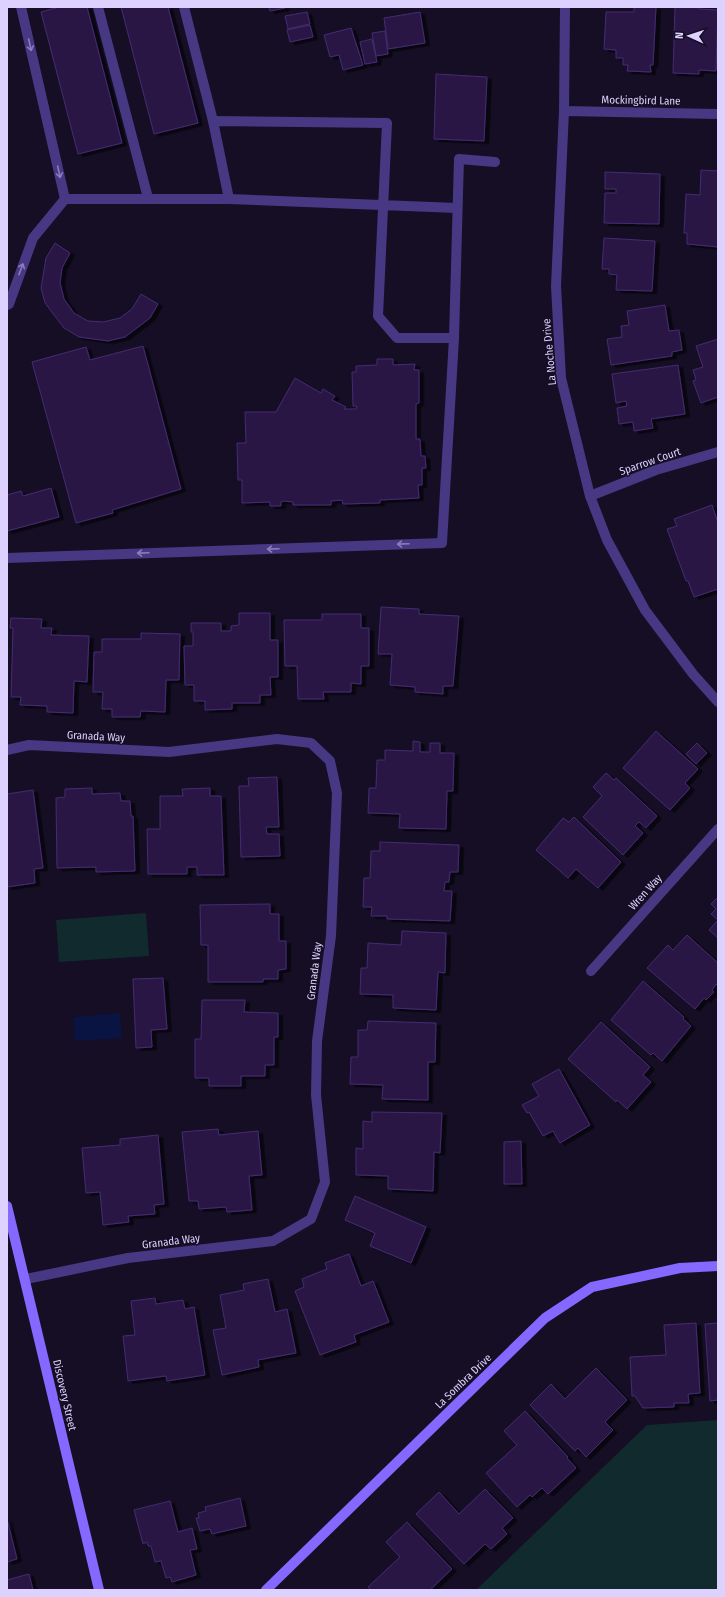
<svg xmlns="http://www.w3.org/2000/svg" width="725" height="1597" font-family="'Fira Sans Condensed',sans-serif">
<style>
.green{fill:#112a2e}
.water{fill:#091442}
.building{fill:#291945;stroke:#442b72;filter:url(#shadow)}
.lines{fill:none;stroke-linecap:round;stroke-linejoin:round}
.lane{stroke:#473884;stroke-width:10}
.street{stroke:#473884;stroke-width:10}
.secondary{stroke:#8468ff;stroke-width:10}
.oneway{stroke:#8a7dbb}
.labels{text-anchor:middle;stroke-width:3;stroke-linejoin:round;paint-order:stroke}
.street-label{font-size:11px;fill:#ddd1ff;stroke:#150e24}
</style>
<defs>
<filter id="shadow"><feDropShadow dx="4.5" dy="2.5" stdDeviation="0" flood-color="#0009"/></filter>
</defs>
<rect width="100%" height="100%" fill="#150e24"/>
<g class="green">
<path d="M146,913L149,956L59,962L56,920Z"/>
<path d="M718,1420V1590H476L647,1425Z"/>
</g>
<path class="water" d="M120,1013L122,1038L75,1041L73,1017Z"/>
<g class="building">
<path d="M59,7H87L122,143L78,154L41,12Z"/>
<path d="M121,7H168L198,123L154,134Z"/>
<path d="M269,7H285V8L270,11Z"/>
<path d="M634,7H656L653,65H650L651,72L627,71L628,65H623V58H616V50L604,49L606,12H634Z"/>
<path d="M675,7H699V9L718,10L716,71L699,70V74L673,73Z"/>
<path d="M307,12L310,24L288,29L285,16Z"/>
<path d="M420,12L425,43L388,49L384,18Z"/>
<path d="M310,25L313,37L290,42L287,30Z"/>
<path d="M351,28L363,65L343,70L339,55L330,57L324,35Z"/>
<path d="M385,31L388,54L376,56L372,33Z"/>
<path d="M372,39L377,62L365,64L360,42Z"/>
<path d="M436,74L487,77L484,141L434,139Z"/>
<path d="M701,170L718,171V247L687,244V233H684L686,194L700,195Z"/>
<path d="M605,172L660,174L659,224L604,223L605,193H616V189H605Z"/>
<path d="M604,238L655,241L652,291L616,290L617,275L609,274V269H602Z"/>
<path d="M55,243L70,253L62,268L60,283L64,299L74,313L88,321L103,322L120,318L132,309L141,294L158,304L150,318L125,337L108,341L79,337L64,328L45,303L41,288L46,258Z"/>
<path d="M665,305L669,331L679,330L682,350L672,352V356L611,365L607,339L622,337L621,326L629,325L627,311Z"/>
<path d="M718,339V397L701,403L693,381L696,380L693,370L703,367L696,346Z"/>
<path d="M143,346L181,489L112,510L113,513L76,523L32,362L86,347L90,360Z"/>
<path d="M377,359H393V365L415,364L414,370H419V403L416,404V439H420L421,456H425L426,468H422V485H418L419,498L380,500V503L343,504L342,500L331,501V505H293V502L283,501L281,502V506H270V502L242,503V480H238L237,443H246L245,412H276L295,378L321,393L323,389L335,396L332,400L346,407L344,409H356L357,406H353L352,372H356V366L377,365Z"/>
<path d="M678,365L685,414L651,419L653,428L634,431L633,422L619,424L617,408L627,406L626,401L616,403L612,374Z"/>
<path d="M51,488L59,517L7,531V495L21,491L23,496Z"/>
<path d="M712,505L718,523V589L694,597L688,581H686L667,529L677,526L674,519Z"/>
<path d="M381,607L419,609V614L459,616L453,686H443V694L415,692V687L390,685L392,654H378Z"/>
<path d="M239,613H270V640H278V677H270L271,695H260V703H232V709L205,710V701H194V685H185L184,646H193V632H191V623H221V631H231V626L239,625Z"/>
<path d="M322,614H361V628H369V666H361V684L351,683V692H323L324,699H298L297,666H285L284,620H322Z"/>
<path d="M11,618L42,619L41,628H52L51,635L89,636L87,682L74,681L73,713L47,712V706L20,705L21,697H11L13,628H10Z"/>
<path d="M141,633L180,634L179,680H166L165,712L141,711L140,717H112V709H102L103,692H93L94,652H102V639H141Z"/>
<path d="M656,731L698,769L685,783L690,788L670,810L623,768Z"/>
<path d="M413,741L420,742V752H430V743H440V753H454L453,791H447L446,829L399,828L400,814L368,813L369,788H376L377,760H385V750L413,751Z"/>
<path d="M697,743L707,753L696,764L686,754Z"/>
<path d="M606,773L614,780L616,778L657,816L646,828L639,822L635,826L643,833L623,855L583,817L602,796L593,787Z"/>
<path d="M277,777L279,827H266L267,834H279L280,856L241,857L239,786H249L248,778Z"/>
<path d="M92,788V794L120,793L121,801H130L131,816H133L135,871L96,872V867L57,868L56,798L65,797V789Z"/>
<path d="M210,788V796H221L224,875H197V867H187V874H148L147,829H160V796H183L182,789Z"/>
<path d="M33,790L43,868L34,869L35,883L7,887V794Z"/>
<path d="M574,817L621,862L598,888L576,869L568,878L536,850L563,818L569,822Z"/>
<path d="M380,842L459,845L458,872H450L449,882H445L444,891H452L450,921L387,919V916H371L372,907H363L364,878H370L371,851H380Z"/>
<path d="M718,897V938L709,930L718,920L711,914L716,909L711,904Z"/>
<path d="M270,904V914H279V941H286V969L278,970V979H263V982H208V945H201L200,905Z"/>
<path d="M402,931L446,933L445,973L438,972L436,1010L393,1008V995L360,994L361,968H367L368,943L401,945Z"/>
<path d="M687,935L718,963V986L716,984L712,990L714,992L706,1000L704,998L695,1009L647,968L668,945L673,950Z"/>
<path d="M163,978L167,1029L151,1030L152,1047L136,1048L133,979Z"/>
<path d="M643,981L684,1017L683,1019L691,1026L662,1061L653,1053L651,1055L611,1020Z"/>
<path d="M202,1000H245L244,1012L278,1013V1037H274V1065H265V1076H241V1086H209V1078H195V1039H201Z"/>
<path d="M368,1021L436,1023L435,1062H428V1100L382,1099L383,1085L350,1084L351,1057H358V1030H367Z"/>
<path d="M601,1022L650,1067L643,1075L651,1082L627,1109L617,1100L616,1102L568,1059Z"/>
<path d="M559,1069L590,1125L560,1143L553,1131L543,1136L529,1112L527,1113L522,1105L539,1096L532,1084Z"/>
<path d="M372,1112L442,1113L440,1153L434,1152L433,1191L388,1189V1176L356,1175V1148L363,1149V1121L372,1122Z"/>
<path d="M218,1129L219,1135L258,1131L262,1175L249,1176L252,1210L227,1212L226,1207L199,1209L198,1201H189L182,1132Z"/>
<path d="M158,1135L164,1204L154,1205L155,1214L128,1216L129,1222L103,1225L100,1192L86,1193L82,1148L120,1145V1139Z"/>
<path d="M521,1141L522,1184H504V1142Z"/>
<path d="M355,1196L426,1227L411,1263L370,1246L375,1233L345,1220Z"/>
<path d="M349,1254L361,1286L373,1281L389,1322L354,1335L356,1342L320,1355L295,1291L304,1287L302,1279L327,1269L325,1263Z"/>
<path d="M268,1279L275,1312L287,1309L296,1353L258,1360L259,1367L222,1375L213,1330L226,1328L220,1295L244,1290L243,1284Z"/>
<path d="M155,1298L156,1304L183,1300L185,1309L194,1307L205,1375L167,1381L166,1376L128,1381L123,1336L135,1335L131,1301Z"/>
<path d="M696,1323L700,1393L688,1394L689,1403H674V1407L643,1408L635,1396H632L630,1357L666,1355L664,1325Z"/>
<path d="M718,1323V1400L710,1401L705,1324Z"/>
<path d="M596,1368L627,1400L605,1422L613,1430L586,1457L578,1448L575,1451L530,1405L551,1384L565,1399Z"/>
<path d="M525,1411L568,1457L567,1458L576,1468L548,1494L542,1488L532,1497L530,1495L517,1507L486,1473L517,1445L504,1431Z"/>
<path d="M485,1489L513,1518L502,1528L507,1534L491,1549L485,1544L464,1564L416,1514L439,1492L459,1514Z"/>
<path d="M240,1498L246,1526L212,1534L210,1529L200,1531L196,1518H199L198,1513L206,1511L205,1507Z"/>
<path d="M170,1501L178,1532L192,1528L197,1549L190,1550L196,1575L172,1582L170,1577L166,1578L161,1561L155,1562L151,1546H148L147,1542L143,1544L134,1510Z"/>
<path d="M7,1519L17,1559L7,1562Z"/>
<path d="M407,1522L452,1569L430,1590H371L368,1587L400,1557L386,1542Z"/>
<path d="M29,1574L33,1590H7V1580Z"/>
</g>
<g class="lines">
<g class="lane">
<path d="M21,7L65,199"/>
<path d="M98,7L148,198"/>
<path d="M184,7L213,121"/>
<path d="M7,305L9,304L33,238L65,199H229"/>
<path d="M454,338H397L378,316L387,123L213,121L229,199L457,208"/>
<path d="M7,558L442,543L454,338L459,159L495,162"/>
</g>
<g class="street">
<path d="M565,7L564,111L556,286L561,378L590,496L607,540L645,610L693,674L718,702"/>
<path d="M564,111L718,114"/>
<path d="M590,496L656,470L718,452"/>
<path d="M7,750L29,745L169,752L277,739L311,743L330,761L337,793L331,936L317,1041L316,1095L325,1182L311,1219L273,1241L128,1258L26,1279"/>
<path d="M591,971L718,829"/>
</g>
<g class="secondary">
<path d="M7,1206L99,1590"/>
<path d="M266,1590L545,1318L592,1287L680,1268L718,1266"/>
</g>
</g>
<defs><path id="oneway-shaft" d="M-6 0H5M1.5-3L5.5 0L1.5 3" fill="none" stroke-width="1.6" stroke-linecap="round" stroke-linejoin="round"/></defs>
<g class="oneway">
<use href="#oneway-shaft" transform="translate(30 45) rotate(77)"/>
<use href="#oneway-shaft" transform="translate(59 172) rotate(77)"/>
<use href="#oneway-shaft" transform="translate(21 269) rotate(-70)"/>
<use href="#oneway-shaft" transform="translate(403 544) rotate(178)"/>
<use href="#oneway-shaft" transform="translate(273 549) rotate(178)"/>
<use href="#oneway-shaft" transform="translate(143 553) rotate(178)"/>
</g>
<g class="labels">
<g class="street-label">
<text transform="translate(641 100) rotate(1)" y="4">Mockingbird Lane</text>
<text transform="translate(549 352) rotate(-95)" y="4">La Noche Drive</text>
<text transform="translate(650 461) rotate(-19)" y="4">Sparrow Court</text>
<text transform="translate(96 736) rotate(3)" y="4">Granada Way</text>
<text transform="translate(645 892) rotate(-48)" y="4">Wren Way</text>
<text transform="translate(314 971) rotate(-83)" y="4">Granada Way</text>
<text transform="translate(171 1241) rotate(-7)" y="4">Granada Way</text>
<text transform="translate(463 1381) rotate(-44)" y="4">La Sombra Drive</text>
<text transform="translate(65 1395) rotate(77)" y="4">Discovery Street</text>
</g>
</g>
<rect width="725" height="1597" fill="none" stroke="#ddd1ff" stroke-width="16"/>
<g transform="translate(689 36) rotate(273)" stroke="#150e24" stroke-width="3" paint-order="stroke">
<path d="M0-3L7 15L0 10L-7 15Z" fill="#ddd1ff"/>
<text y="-6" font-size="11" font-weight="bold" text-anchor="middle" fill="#ddd1ff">N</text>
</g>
</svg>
